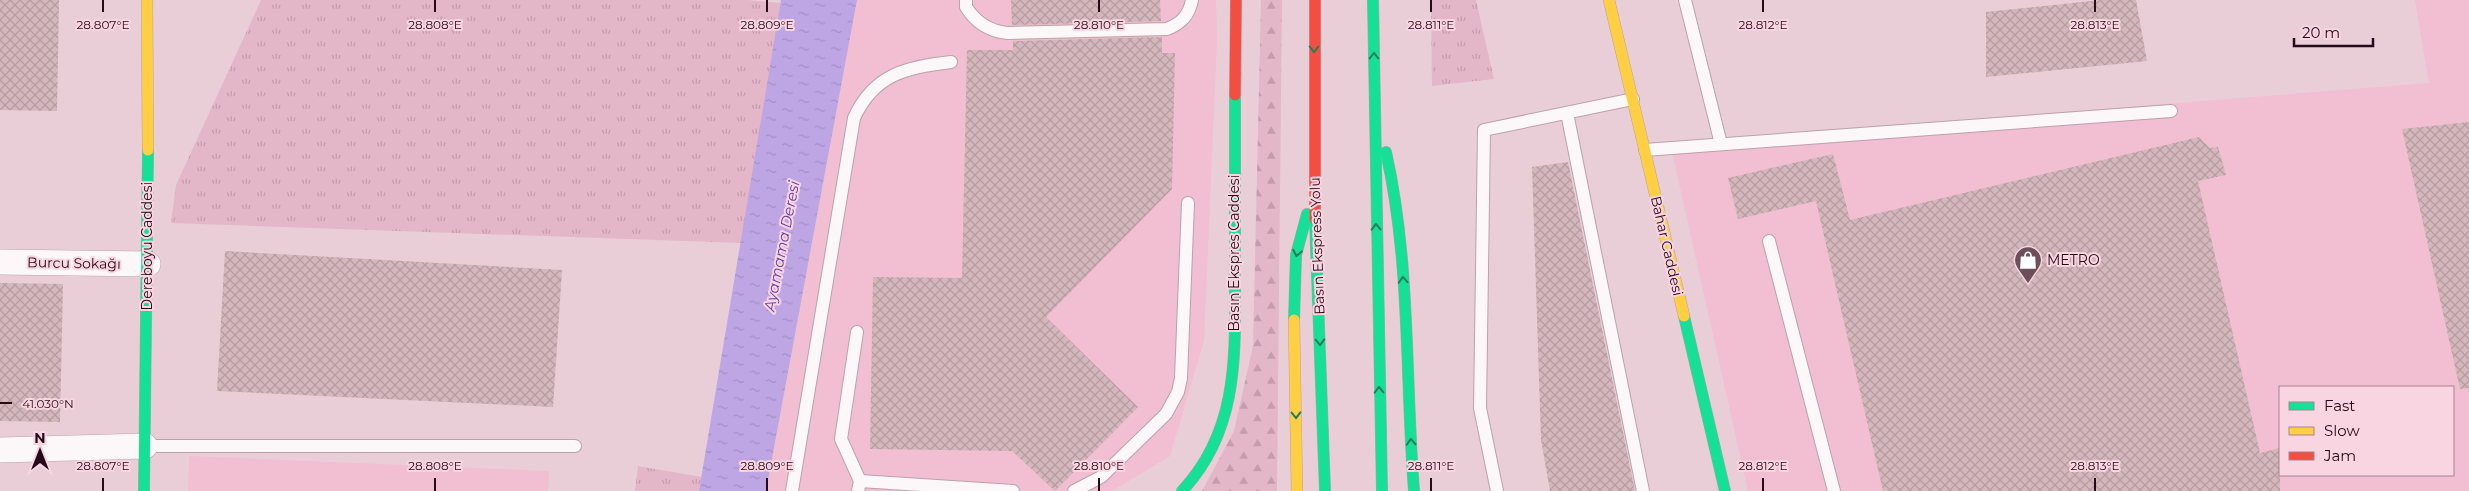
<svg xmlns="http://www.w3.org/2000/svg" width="2469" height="491" font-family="Montserrat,sans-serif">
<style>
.built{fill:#f2bed1;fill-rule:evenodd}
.grass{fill:url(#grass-tufts)}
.forest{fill:url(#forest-firs)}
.water{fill:url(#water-ripples)}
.building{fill:url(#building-cross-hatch)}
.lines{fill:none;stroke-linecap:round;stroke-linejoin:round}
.lane-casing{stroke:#bca1ab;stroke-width:14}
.street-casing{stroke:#bca1ab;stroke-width:26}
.fast-casing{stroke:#bca1ab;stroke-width:12}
.slow-casing{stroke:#bca1ab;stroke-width:12}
.jam-casing{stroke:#bca1ab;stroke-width:12}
.lane{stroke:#fcf8f9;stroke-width:12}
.street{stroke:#fcf8f9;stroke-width:25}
.fast{stroke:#16e098;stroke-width:11}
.slow{stroke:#ffcf43;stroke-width:11}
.jam{stroke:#f24e42;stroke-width:11}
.oneway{stroke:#1e805e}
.ticks{fill:none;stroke:#270a17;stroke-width:2}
.labels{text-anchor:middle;stroke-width:4;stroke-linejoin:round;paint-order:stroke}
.street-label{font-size:14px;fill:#270a17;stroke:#f8d5e1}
.poi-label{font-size:14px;fill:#270a17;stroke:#f8d5e1;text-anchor:start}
.water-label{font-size:15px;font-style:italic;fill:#5f3ea2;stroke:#f8d5e1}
.ticks-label{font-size:12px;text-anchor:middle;fill:#270a17;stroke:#f8d5e1;stroke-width:4;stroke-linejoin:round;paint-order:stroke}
</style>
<defs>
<pattern id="grass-tufts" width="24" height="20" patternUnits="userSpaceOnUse" patternTransform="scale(1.25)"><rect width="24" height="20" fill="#e4b7c8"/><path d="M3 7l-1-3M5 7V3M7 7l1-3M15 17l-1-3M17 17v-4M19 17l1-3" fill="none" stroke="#c49cab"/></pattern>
<pattern id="forest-firs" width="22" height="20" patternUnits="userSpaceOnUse" patternTransform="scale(1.25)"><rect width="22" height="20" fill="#e4b7c8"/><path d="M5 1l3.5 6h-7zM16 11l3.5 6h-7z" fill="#c49cab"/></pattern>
<pattern id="water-ripples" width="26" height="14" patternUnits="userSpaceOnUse" patternTransform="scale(1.25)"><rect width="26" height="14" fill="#bea6e5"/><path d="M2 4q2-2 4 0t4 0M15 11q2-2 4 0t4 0" fill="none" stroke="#a38ec4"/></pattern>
<pattern id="building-cross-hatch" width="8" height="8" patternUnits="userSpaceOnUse" patternTransform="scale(1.25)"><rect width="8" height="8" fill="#d4b7bd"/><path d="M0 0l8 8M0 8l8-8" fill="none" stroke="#b69ca2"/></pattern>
</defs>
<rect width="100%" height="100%" fill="#e9ced8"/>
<g class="built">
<path d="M857,0H1216L1217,40L1204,341L1170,456L1112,491H766Z"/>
<path d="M2415,0H2469V491H1748L1670,143L2429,83ZM2280,387H2453V475H2280Z"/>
<path d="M189,456L549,471L548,491H188Z"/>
</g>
<g class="grass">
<path d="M261,0H748L781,3L741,243L171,223L176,185Z"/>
<path d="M1431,0H1476L1494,79L1432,86Z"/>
<path d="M638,466L702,477L699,491H635Z"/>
</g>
<path class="forest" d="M1261,0H1282L1277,491H1202L1234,431L1253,346Z"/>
<path class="water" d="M781,0H857L766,491H699Z"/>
<g class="building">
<path d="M0,0H59L57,111L0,110Z"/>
<path d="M1011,0H1160L1161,21L1012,25Z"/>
<path d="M2101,0H2136L2147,61L1986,77V12Z"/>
<path d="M1162,37V53H1175L1172,189L1046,317L1138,407L1055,491L1012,451L870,449L873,277L962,278L967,50H1013V41Z"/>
<path d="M2469,122V388L2460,389L2402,129Z"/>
<path d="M2199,137L2210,148L2218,147L2226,175L2198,181L2260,453L2280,448V491H1883L1816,201L1738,219L1728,178L1833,154L1850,220Z"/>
<path d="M1568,162L1635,491H1550L1541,440L1532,167Z"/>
<path d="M225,251L562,270L553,407L217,391Z"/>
<path d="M0,283L63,284L60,422L0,421Z"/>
</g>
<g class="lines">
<g class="lane-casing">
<g id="lane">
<path d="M966,0V7C976,23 989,31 1007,33L1167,29C1182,23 1189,15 1192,0"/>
<path d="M1685,0L1721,144"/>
<path d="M1567,113L1643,491"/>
<path d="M1645,150L2171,111"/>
<path d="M1769,241L1834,491"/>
<path d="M857,332L841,439L860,481L858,491"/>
<path d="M145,446H575"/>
<path d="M860,481L1013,491"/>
<path d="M792,491L854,118C874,74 907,67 951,62"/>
<path d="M1074,491L1101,477L1166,414L1178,392L1181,378L1188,203"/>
<path d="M1497,491L1480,408L1484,130L1633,99"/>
</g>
</g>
<g class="street-casing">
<g id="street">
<path d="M0,262L148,264"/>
<path d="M0,450L145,446"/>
</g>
</g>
<g class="fast-casing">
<g id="fast">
<path d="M1373,0L1382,491"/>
<path d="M1386,152C1411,264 1405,377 1414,491"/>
<path d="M1315,219L1325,491"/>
<path d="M1684,316L1725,491"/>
<path d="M1294,320L1296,255L1307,214"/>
<path d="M144,491L148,150"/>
<path d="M1182,491C1244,425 1234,342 1235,258C1235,204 1235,150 1235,95"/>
</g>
</g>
<g class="slow-casing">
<g id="slow">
<path d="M147,0L148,150"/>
<path d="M1609,0L1684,316"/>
<path d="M1294,320L1297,491"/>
</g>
</g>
<g class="jam-casing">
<g id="jam">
<path d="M1315,0V219"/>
<path d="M1235,95L1236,0"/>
</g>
</g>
<use href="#lane" class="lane"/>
<use href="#street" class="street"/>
<use href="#fast" class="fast"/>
<use href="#slow" class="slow"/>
<use href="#jam" class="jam"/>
</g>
<defs><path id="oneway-chevron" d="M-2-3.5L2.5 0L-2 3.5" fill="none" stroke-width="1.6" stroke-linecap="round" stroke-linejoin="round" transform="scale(1.25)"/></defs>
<g class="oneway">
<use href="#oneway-chevron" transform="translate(1314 49) rotate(90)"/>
<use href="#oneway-chevron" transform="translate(1374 56) rotate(-90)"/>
<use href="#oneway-chevron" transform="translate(1376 227) rotate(-91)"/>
<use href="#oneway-chevron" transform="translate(1297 253) rotate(101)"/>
<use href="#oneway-chevron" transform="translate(1403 280) rotate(-94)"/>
<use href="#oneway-chevron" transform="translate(1320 342) rotate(88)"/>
<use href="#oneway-chevron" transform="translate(1379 390) rotate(-91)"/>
<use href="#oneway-chevron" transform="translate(1296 415) rotate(89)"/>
<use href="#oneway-chevron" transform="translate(1411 442) rotate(-93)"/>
</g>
<path class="ticks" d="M103,0V12M435,0V12M767,0V12M1099,0V12M1431,0V12M1763,0V12M2095,0V12M0,403H12M103,478V491M435,478V491M767,478V491M1099,478V491M1431,478V491M1763,478V491M2095,478V491"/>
<defs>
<g id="shop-pin" transform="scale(1.4375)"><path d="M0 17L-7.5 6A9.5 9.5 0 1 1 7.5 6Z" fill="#6b4f5b" stroke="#f8d5e1"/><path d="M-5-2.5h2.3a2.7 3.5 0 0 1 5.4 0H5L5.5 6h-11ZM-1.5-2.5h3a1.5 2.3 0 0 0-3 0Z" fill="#fff"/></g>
</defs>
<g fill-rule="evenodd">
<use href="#shop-pin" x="2028" y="260"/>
</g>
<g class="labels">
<g class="street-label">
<text transform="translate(147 246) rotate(-90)" y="5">Dereboyu Caddesi</text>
<text transform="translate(1317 246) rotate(-92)" y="5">Basın Ekspress Yolu</text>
<text transform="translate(1667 246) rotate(77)" y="5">Bahar Caddesi</text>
<text transform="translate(1234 253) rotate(-90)" y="5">Basın Ekspres Caddesi</text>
<text transform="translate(74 263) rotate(1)" y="5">Burcu Sokağı</text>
</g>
<g class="poi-label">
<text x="2047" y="265">METRO</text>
</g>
<g class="water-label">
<text transform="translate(782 246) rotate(-79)" y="5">Ayamama Deresi</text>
</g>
</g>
<g class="ticks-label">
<text x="103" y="29">28.807°E</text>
<text x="435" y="29">28.808°E</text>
<text x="767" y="29">28.809°E</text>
<text x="1099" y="29">28.810°E</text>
<text x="1431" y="29">28.811°E</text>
<text x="1763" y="29">28.812°E</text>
<text x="2095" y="29">28.813°E</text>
<text x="48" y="408">41.030°N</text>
<text x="103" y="470">28.807°E</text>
<text x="435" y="470">28.808°E</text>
<text x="767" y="470">28.809°E</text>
<text x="1099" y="470">28.810°E</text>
<text x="1431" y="470">28.811°E</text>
<text x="1763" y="470">28.812°E</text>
<text x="2095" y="470">28.813°E</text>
</g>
<rect x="2279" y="386" width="175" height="90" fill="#f8d5e1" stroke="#a48490"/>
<rect x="2289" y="402" width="25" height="8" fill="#16e098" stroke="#a48490"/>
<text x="2324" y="411" font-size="15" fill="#270a17">Fast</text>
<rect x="2289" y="427" width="25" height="8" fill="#ffcf43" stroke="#a48490"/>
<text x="2324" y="436" font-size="15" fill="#270a17">Slow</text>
<rect x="2289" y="452" width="25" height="8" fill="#f24e42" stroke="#a48490"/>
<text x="2324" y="461" font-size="15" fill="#270a17">Jam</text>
<g transform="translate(40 451)" stroke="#f8d5e1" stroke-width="4" paint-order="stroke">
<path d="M0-4L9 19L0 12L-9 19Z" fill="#270a17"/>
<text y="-8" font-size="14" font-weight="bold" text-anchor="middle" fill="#270a17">N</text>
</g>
<path d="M2294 38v8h79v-8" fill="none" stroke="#270a17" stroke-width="2.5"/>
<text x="2302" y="38" font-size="15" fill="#270a17" stroke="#f8d5e1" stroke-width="4" paint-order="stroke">20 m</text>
</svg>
